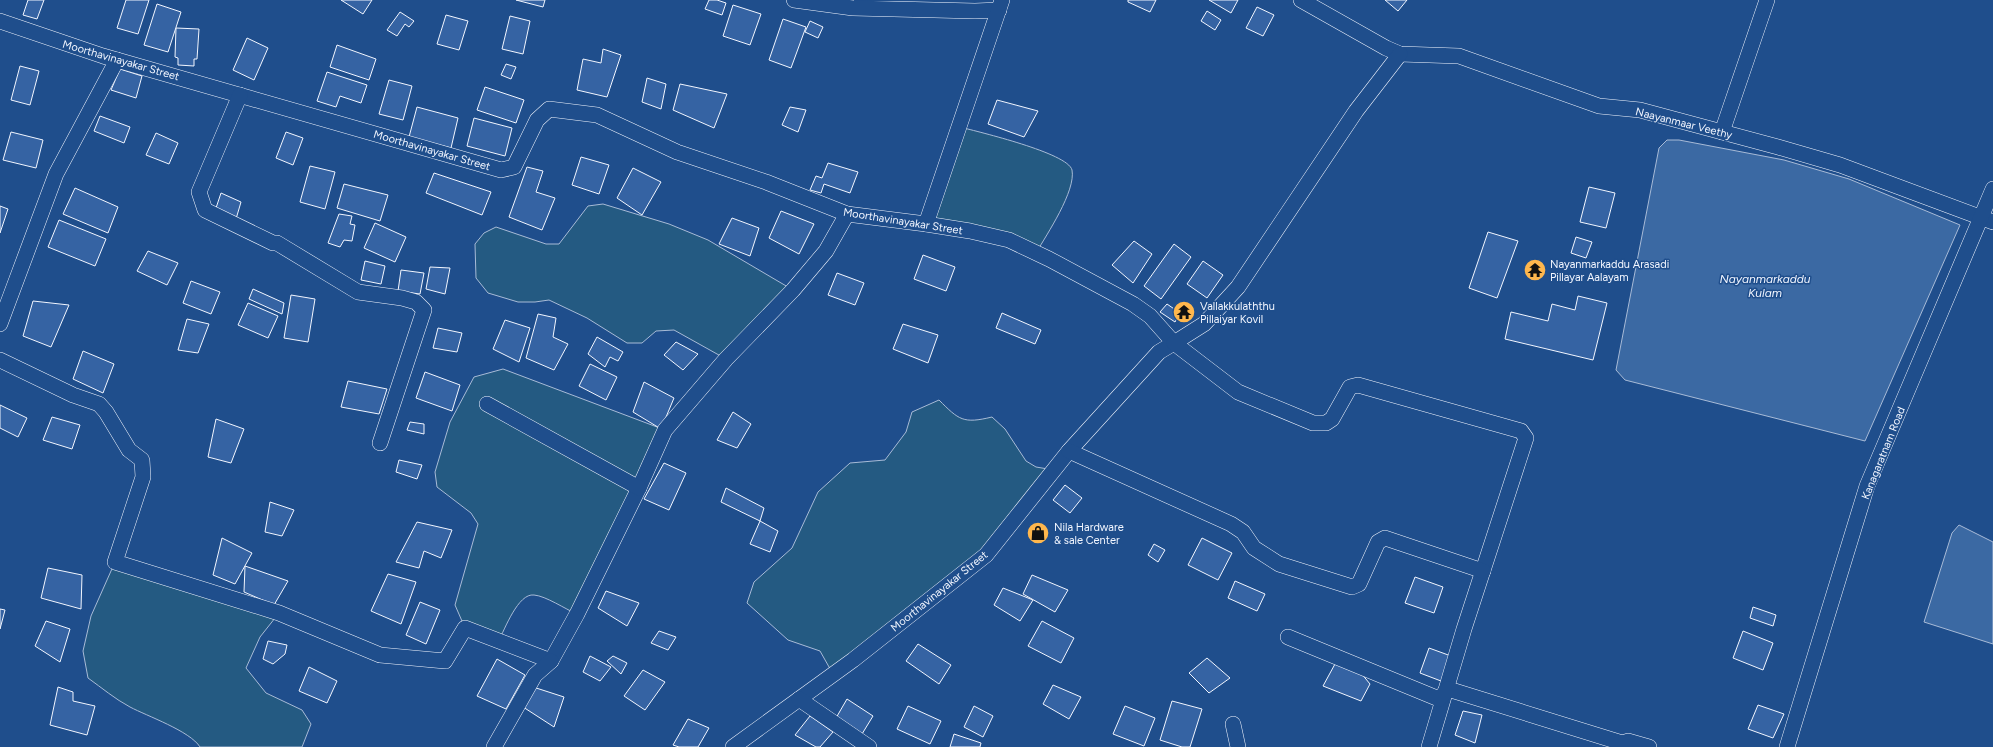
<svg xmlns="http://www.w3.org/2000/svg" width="1993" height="747" font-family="Figtree,sans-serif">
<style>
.green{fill:#245a82;stroke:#a8bbd7}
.water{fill:#3b69a3;stroke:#a8bbd7}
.building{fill:#3563a3;stroke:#f2f6ff}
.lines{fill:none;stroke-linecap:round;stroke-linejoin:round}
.street-casing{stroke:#f2f6ff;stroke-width:16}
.street{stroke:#1f4e8c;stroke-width:15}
.labels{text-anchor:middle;stroke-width:3;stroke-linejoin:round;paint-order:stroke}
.street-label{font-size:11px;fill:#f2f6ff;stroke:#1f4e8c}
.poi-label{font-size:11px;fill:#f2f6ff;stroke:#1f4e8c;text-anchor:start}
.water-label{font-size:12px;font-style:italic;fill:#f2f6ff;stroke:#1f4e8c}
</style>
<rect width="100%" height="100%" fill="#1f4e8c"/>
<g class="green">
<path d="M960,127C979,132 1068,153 1072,170C1076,191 1047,234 1036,253L926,224Z"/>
<path d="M603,204L669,224L708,240L793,290L726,359L674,330L656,331L642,343H627L587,318L549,300L535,302H518L488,293L476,278L475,244L484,233L496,227L546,244H559L588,206Z"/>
<path d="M503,369L665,430L577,614C565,609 546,596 534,595C518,593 505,629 498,642L465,628L455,605L478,524L471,513L437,487L435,472L450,422L474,377Z"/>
<path d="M939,400C959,420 963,424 992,417L1005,429L1026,461L1036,467L1054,470L986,555L833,674L820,651L788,640L747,603L754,582L792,548L818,492L850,463L885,460L906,432L912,412Z"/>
<path d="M115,562L279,613L260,637L246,668L266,693L302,710L311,724L302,747H200C190,731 147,716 130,707C115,699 102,688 88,678L83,651L91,616Z"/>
</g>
<g class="water">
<path d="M1667,140H1679L1784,160L1849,179L1960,225L1865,441L1625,380L1616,370L1659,148Z"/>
<path d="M1959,525L1993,542V644L1924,622L1952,533Z"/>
</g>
<g class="building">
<path d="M28,0H44L37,19L23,15Z"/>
<path d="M126,0H149L138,34L117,28Z"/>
<path d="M341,0H372L363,14Z"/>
<path d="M516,0H545L543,7Z"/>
<path d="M709,0H717L726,3L722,15L705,9Z"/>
<path d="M1128,0H1156L1150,12L1128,2Z"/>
<path d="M1209,0H1238L1231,13Z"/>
<path d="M1385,0H1407L1398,11Z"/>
<path d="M157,4L181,12L168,52L144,45Z"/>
<path d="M733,5L761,14L750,45L723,36Z"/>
<path d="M1257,7L1274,15L1263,36L1246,28Z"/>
<path d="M1207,11L1221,20L1215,30L1201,21Z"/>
<path d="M400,12L414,21L409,27L405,24L397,36L387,30Z"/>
<path d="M446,15L468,21L459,50L437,44Z"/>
<path d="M510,16L530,21L523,54L502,49Z"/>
<path d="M783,19L806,27L791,68L769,60Z"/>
<path d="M810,21L823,27L818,38L805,32Z"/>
<path d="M176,28L199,29L197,59H194V66L178,65V58L175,57Z"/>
<path d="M247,38L268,48L254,80L233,70Z"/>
<path d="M337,45L376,59L369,80L330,67Z"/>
<path d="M603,49L621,55L607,97L577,90L583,59L601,63Z"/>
<path d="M506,64L516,67L511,79L501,75Z"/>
<path d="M20,66L39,71L30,105L11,100Z"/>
<path d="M120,69L142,76L136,98L111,90Z"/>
<path d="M327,72L367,85L361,103L340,96L336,107L317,101Z"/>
<path d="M647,78L666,84L661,109L642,102Z"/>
<path d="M389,80L412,86L403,120L379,114Z"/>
<path d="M680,84L727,94L714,128L673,110Z"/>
<path d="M485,87L524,100L516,123L477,110Z"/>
<path d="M997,100L1038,111L1024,137L988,124Z"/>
<path d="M417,107L458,118L451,148L409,137Z"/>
<path d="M790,107L806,110L798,132L782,125Z"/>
<path d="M100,116L130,127L124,143L94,131Z"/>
<path d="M474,118L512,128L505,156L467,146Z"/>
<path d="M11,132L43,140L36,168L3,160Z"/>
<path d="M286,132L303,138L293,165L276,158Z"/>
<path d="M156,133L178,143L169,164L146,155Z"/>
<path d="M581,157L609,165L599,194L572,185Z"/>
<path d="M828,163L858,172L850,193L824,184L821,193L810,190L816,176L822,178Z"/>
<path d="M310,166L335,172L325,209L300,202Z"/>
<path d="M527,167L543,171L536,192L555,198L542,230L509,217Z"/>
<path d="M633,168L661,182L642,215L617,198Z"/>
<path d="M434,173L491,192L482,215L426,193Z"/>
<path d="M344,184L388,195L380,221L337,208Z"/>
<path d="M1589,187L1615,193L1606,228L1580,222Z"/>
<path d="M75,188L118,207L108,233L63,214Z"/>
<path d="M221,193L241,202L236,219L216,208Z"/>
<path d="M0,206L8,209L0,233Z"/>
<path d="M781,211L814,224L799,254L769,238Z"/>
<path d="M339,214L352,216L350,224L355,225L352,241L344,240L340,247L328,243Z"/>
<path d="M732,218L759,228L750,256L719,244Z"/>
<path d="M59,220L106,239L95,266L48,247Z"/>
<path d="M375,223L406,237L395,262L364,248Z"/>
<path d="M1488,232L1518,241L1497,298L1469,288Z"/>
<path d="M1576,237L1592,242L1586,258L1571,253Z"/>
<path d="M1134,241L1152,254L1133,283L1112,265Z"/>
<path d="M1174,244L1191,257L1161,299L1144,286Z"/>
<path d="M148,251L178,263L167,285L137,271Z"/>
<path d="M923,255L955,267L946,291L914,279Z"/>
<path d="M365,261L385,266L381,284L361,280Z"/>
<path d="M1203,261L1223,275L1207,298L1187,284Z"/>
<path d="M430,267L450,268L445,294L426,289Z"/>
<path d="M401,270L424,273L420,294L398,291Z"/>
<path d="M837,273L864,283L855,305L828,295Z"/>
<path d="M191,281L220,292L211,314L183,303Z"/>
<path d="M253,289L284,303L282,314L249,299Z"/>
<path d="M291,295L315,299L308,342L284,338Z"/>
<path d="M1578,296L1607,303L1593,360L1505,339L1511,312L1548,321L1552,304L1575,310Z"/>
<path d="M33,301L69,305L51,347L23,336Z"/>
<path d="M248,303L278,316L268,338L238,325Z"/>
<path d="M1167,304L1180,313L1175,322L1160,312Z"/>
<path d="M1002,313L1041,330L1035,344L996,328Z"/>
<path d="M538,314L556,318L553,337L568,344L554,370L526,358Z"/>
<path d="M187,319L209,324L198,353L178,350Z"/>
<path d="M505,320L530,328L519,362L493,349Z"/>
<path d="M903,324L938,335L928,363L893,349Z"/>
<path d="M438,328L462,333L457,352L433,348Z"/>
<path d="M597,337L623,352L618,361L610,357L605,367L588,354Z"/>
<path d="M676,342L698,354L683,370L664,355Z"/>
<path d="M83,351L114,364L103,393L73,379Z"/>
<path d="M590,364L617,377L606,400L579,386Z"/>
<path d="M425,372L460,385L452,411L416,398Z"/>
<path d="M348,381L387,389L379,414L341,407Z"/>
<path d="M644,382L674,398L661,429L633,412Z"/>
<path d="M0,405L27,418L18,437L0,428Z"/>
<path d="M733,412L751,424L737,448L717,440Z"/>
<path d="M52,417L80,425L72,449L43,440Z"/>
<path d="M216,419L244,429L231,463L208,457Z"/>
<path d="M410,422L424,424V434L407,430Z"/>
<path d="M399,460L422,465L417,479L396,472Z"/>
<path d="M664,463L686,473L669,510L644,499Z"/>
<path d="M1065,485L1082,498L1070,513L1053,500Z"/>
<path d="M726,488L764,508L760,521L721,502Z"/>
<path d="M270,502L294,510L282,536L265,532Z"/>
<path d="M760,521L778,531L770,552L750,544Z"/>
<path d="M417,522L452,530L441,558L424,551L419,568L396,562Z"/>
<path d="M222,538L252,553L235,584L213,575Z"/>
<path d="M1202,538L1232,553L1218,580L1188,565Z"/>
<path d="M1154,544L1165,550L1158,562L1148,555Z"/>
<path d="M245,566L288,581L274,605L244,592Z"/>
<path d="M48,568L82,575L81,609L41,598Z"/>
<path d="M388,574L416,582L401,624L371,611Z"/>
<path d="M1032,575L1068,590L1055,612L1023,594Z"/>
<path d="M1415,577L1443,587L1434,613L1405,603Z"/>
<path d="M1235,581L1265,594L1257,611L1228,598Z"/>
<path d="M1003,588L1033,600L1020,621L994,605Z"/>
<path d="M606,591L639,603L627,626L598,608Z"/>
<path d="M420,602L440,610L426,644L406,635Z"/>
<path d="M1753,607L1776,615L1773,626L1750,618Z"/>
<path d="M0,609L5,610L0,629Z"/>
<path d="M46,621L70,629L60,662L35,646Z"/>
<path d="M1042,621L1074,638L1061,663L1028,646Z"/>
<path d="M659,631L676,637L668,650L651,643Z"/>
<path d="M1743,631L1773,643L1763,670L1733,658Z"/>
<path d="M268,641L287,645L285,654L273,664L263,659Z"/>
<path d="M918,644L951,665L939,684L906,661Z"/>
<path d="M1429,648L1451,656L1441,681L1420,673Z"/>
<path d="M590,656L611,667L600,681L583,672Z"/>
<path d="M613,656L627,663L621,674L607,661Z"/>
<path d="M1207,658L1230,678L1209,693L1189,673Z"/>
<path d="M497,659L525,675L506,709L477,696Z"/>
<path d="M1335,664L1361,673L1370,684L1361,701L1323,686Z"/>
<path d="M309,667L337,681L327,703L299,691Z"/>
<path d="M643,670L665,682L645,710L624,696Z"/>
<path d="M1053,685L1081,697L1069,719L1043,704Z"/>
<path d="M530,686L564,697L554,727L520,705Z"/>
<path d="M58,687L73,692V701L95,706L87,735L50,725Z"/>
<path d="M847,699L873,716L862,734L836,718Z"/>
<path d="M1172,701L1202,709L1190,747H1182L1160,740Z"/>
<path d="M1758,705L1784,714L1773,738L1748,729Z"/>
<path d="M908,706L941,721L930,744L897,729Z"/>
<path d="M974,706L993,716L983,737L964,727Z"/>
<path d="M1125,706L1155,718L1144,746L1113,734Z"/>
<path d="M1463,711L1482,715L1475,743L1455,735Z"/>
<path d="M810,716L833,732L820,747H816L795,735Z"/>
<path d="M688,719L709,728L698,747H679L673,745Z"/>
<path d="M954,734L981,743L980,747H950Z"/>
</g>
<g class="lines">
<g class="street-casing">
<g id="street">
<path d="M794,0L853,8L975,11L999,10"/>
<path d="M1301,0L1386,48L1400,54L1459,56L1599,106L1640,110L1778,147L1840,165L1993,222"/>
<path d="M0,21L103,56L501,170L514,167L537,120L549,109L597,115L677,152L766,182L847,214L926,224L970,231L1009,240L1049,259L1133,304L1150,316L1174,343L1159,352L1069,451L986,555L853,660L733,747"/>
<path d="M1400,54L1356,111L1238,287L1204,324L1174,343L1238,392L1313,423H1326L1332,419L1350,387L1358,385L1521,431L1526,438L1464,629L1429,747"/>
<path d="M240,95L199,192L205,210L273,243H277L358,292L402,298L416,302L424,310L380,443"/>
<path d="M1722,132L1767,0"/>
<path d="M926,224L1002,0"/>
<path d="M0,324L56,174L117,60"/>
<path d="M0,360L73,395L99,404L106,412L129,450L142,460L143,477L115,562L279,613L380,655L445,661L465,628L551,661L577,614L639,488L665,430L726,359L793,290L826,251L847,214"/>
<path d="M487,404L639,488"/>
<path d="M1069,451L1231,524L1243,532L1254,548L1279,564L1352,587L1359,584L1378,542L1385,538L1483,571"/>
<path d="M1288,637L1439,699L1448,689L1622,743L1628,741L1649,747"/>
<path d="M799,699L869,747"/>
<path d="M1233,724L1238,747"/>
<path d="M494,747L535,675L551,661"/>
<path d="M1787,747L1867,486L1993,189"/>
</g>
</g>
<use href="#street" class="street"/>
</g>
<defs>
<g id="temple-disc" transform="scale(1.15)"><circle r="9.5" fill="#ffb74d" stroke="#1f4e8c"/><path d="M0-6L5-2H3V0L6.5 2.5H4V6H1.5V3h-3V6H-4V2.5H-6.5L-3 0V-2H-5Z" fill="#111"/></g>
<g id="shop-disc" transform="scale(1.15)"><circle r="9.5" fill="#ffb74d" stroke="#1f4e8c"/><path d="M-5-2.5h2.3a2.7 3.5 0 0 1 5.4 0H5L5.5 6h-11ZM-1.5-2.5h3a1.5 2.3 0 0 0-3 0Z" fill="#111"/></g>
</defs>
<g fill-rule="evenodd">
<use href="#temple-disc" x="1535" y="270"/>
<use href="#temple-disc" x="1184" y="312"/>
<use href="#shop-disc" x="1038" y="533"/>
</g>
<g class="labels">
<g class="street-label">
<text transform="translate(121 60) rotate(16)" y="4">Moorthavinayakar Street</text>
<text transform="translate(1684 123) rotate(14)" y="4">Naayanmaar Veethy</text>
<text transform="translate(432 150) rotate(16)" y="4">Moorthavinayakar Street</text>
<text transform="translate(903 221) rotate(9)" y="4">Moorthavinayakar Street</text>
<text transform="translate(1883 453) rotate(-68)" y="4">Kanagaratnam Road</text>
<text transform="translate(939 591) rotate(-39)" y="4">Moorthavinayakar Street</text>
</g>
<g class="poi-label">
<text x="1550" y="268">Nayanmarkaddu Arasadi<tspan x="1550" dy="13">Pillayar Aalayam</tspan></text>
<text x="1200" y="310">Vallakkulaththu<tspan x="1200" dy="13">Pillaiyar Kovil</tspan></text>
<text x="1054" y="531">Nila Hardware<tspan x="1054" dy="13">&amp; sale Center</tspan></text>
</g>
<g class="water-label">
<text x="1765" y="283">Nayanmarkaddu<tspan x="1765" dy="14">Kulam</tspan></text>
</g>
</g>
</svg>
